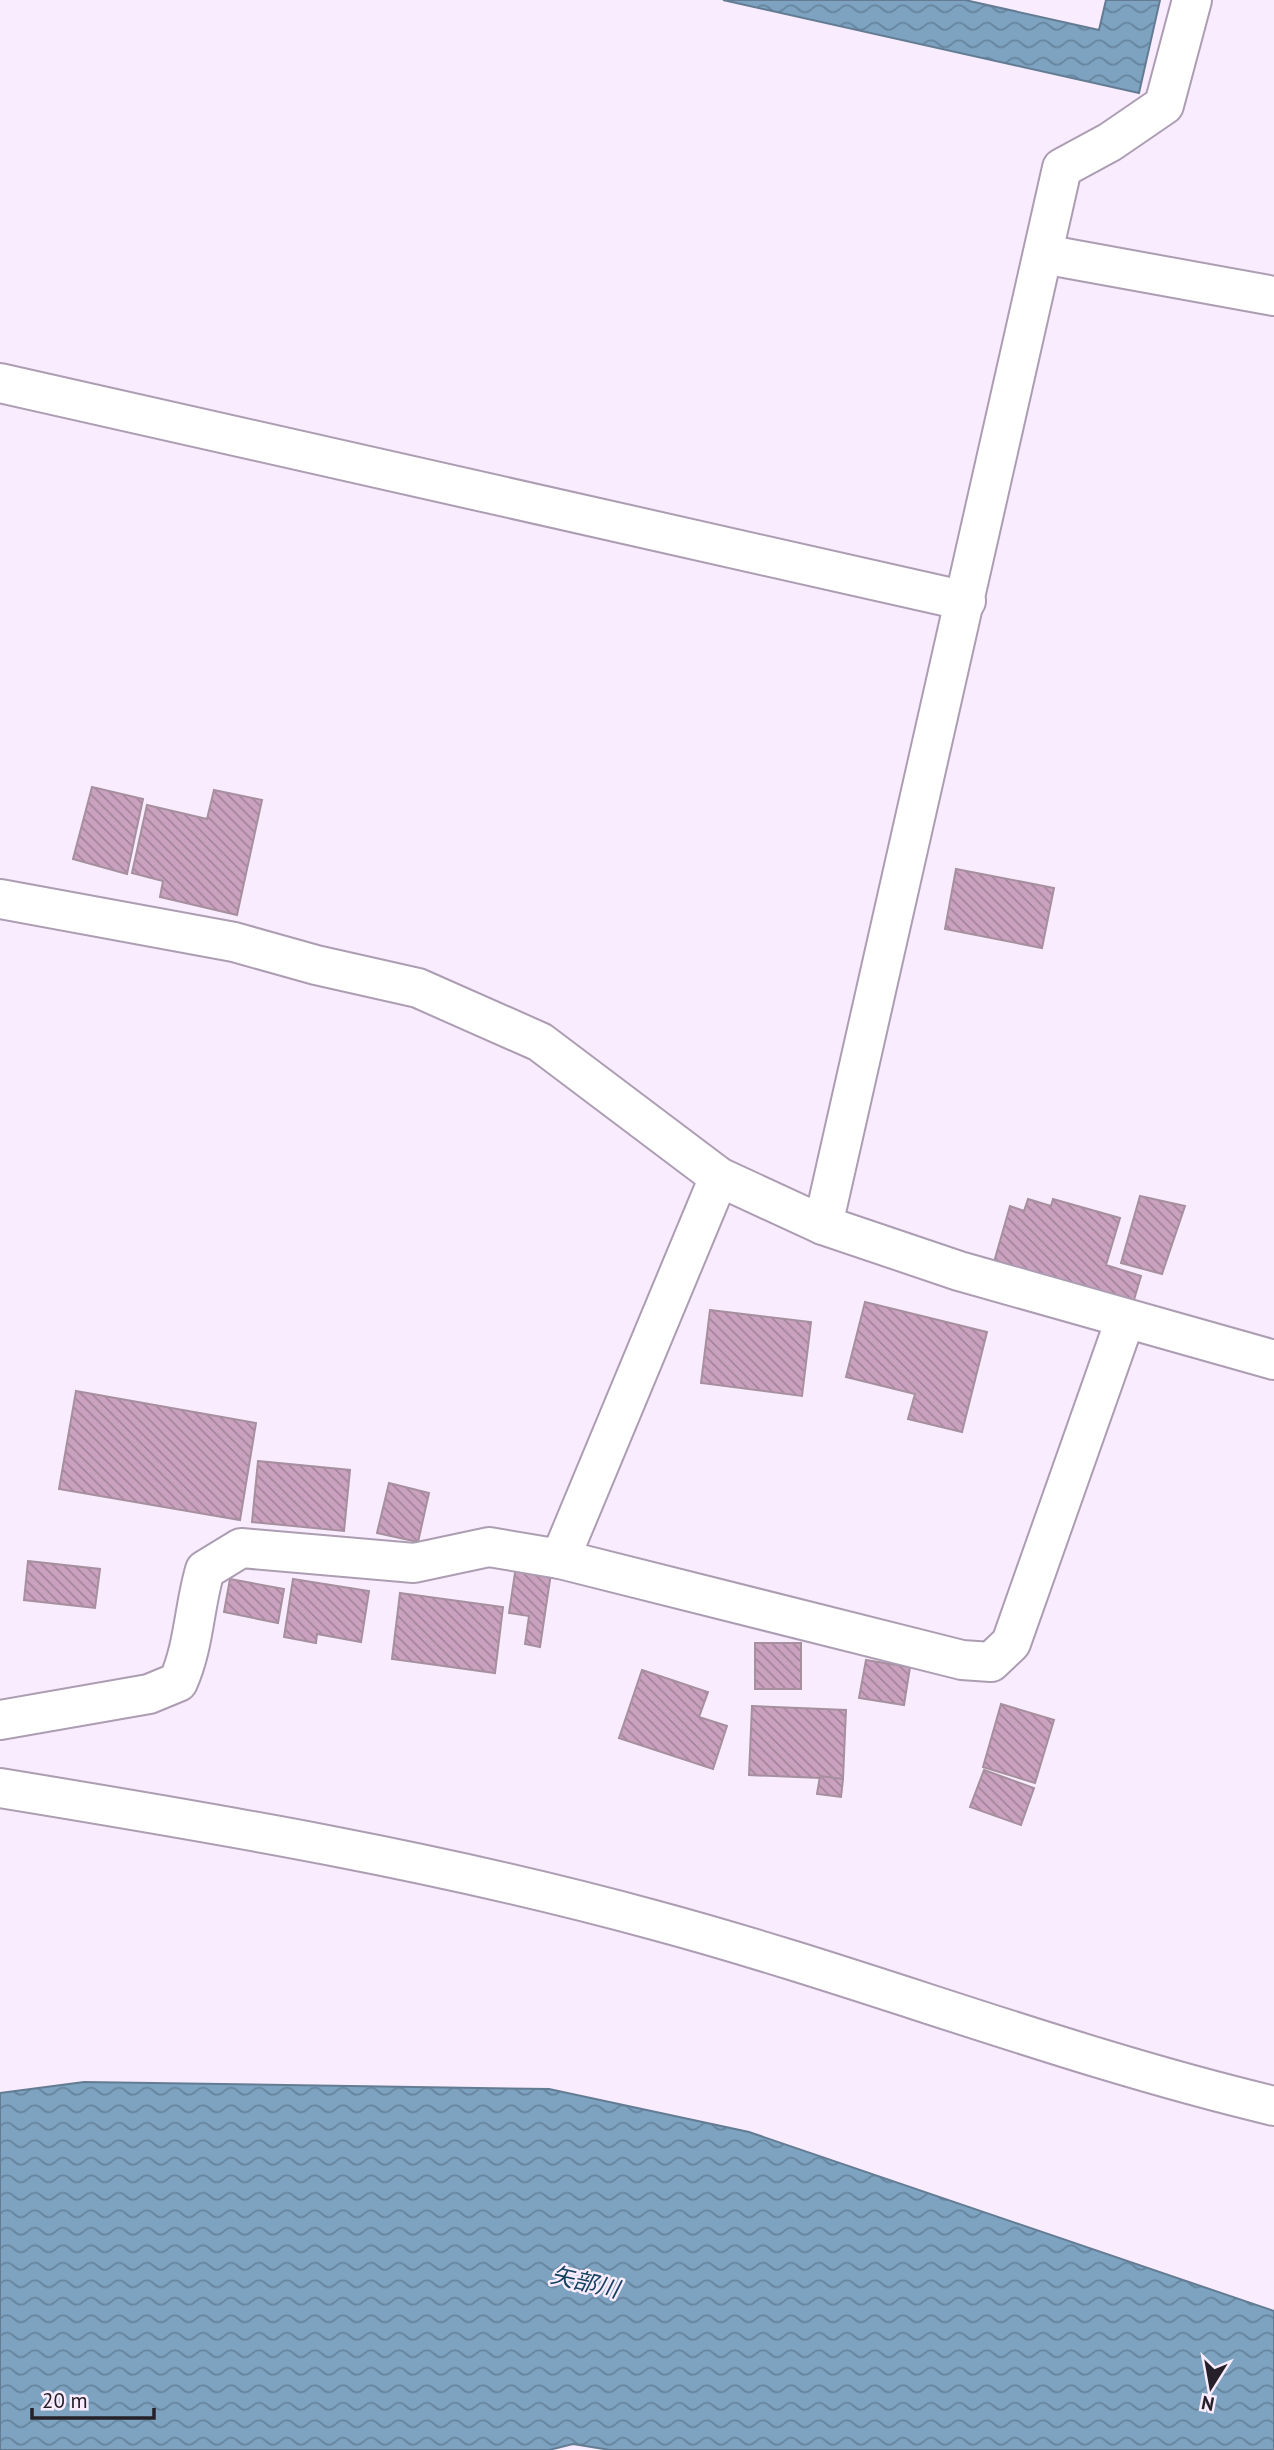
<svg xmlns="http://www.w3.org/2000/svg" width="1274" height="2450" font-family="'PT Sans','Noto Sans JP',sans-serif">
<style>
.water{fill:url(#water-waves);stroke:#637c93;stroke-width:2}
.building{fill:url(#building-back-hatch);stroke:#a68f9f;stroke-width:2}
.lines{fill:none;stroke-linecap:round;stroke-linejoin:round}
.minor-casing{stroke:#ac9db3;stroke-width:42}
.minor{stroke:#fff;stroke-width:38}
.labels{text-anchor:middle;stroke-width:5;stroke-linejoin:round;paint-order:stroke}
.water-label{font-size:23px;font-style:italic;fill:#134160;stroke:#f8ecfe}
</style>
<defs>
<pattern id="water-waves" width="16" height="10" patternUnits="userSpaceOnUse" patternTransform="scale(1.75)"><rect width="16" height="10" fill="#7da3c1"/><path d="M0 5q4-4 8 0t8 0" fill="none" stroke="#66849d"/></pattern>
<pattern id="building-back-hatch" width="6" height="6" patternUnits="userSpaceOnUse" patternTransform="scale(1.75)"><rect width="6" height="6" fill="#caa2bf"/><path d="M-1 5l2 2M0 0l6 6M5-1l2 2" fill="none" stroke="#a4849b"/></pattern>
</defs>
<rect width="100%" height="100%" fill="#f8ecfe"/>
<g class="water">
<path d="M723,0H965L1099,30L1106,0H1160L1139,93Z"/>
<path d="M84,2082L549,2089L749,2132L1274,2311V2450H610L573,2444L549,2450H0V2093Z"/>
</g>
<g class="building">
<path d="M92,787L143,799L127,874L73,859Z"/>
<path d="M214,790L262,800L237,915L160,897L163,881L132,873L147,805L207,819Z"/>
<path d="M956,869L1054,888L1042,948L945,929Z"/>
<path d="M1140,1196L1185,1206L1162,1274L1121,1263Z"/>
<path d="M1028,1199L1051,1206L1053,1199L1120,1218L1106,1265L1141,1276L1131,1310L992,1269L1010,1206L1024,1211Z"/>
<path d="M865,1302L987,1332L962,1432L908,1419L915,1394L846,1377Z"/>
<path d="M710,1310L811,1322L802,1396L701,1383Z"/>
<path d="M76,1391L256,1423L240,1520L59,1489Z"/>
<path d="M258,1461L350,1470L344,1531L252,1522Z"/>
<path d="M389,1483L429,1493L418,1542L377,1533Z"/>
<path d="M28,1561L100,1569L95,1608L24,1600Z"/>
<path d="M516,1566L551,1573L540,1647L525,1644L529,1616L509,1613Z"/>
<path d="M230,1579L284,1589L278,1623L224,1612Z"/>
<path d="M293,1579L369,1591L361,1642L317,1634L316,1643L284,1637Z"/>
<path d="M400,1593L503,1607L495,1673L392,1659Z"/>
<rect x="755" y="1643" width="46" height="46"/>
<path d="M866,1660L910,1667L904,1705L859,1698Z"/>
<path d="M642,1670L708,1692L699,1717L727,1726L713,1769L619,1738Z"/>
<path d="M1001,1704L1054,1720L1035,1783L983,1767Z"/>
<path d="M752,1706L846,1710L843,1779L749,1775Z"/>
<path d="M984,1770L1034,1788L1021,1825L970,1807Z"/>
<path d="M820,1776L843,1779L841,1797L817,1794Z"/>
</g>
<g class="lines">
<g class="minor-casing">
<g id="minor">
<path d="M1043,254L1274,296"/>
<path d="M0,383L966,601"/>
<path d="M0,899L234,942L316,965L418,988L540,1042L719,1177L823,1225L959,1271L1274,1360"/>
<path d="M823,1225L1062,168L1110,142L1164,105L1192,0"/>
<path d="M560,1559L962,1660L991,1662L1011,1643L1125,1320"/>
<path d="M0,1720L149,1694L178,1682C194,1647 194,1607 205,1570L241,1548L414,1563L489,1547L560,1559L719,1177"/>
<path d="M0,1788C220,1824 439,1861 654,1920C862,1976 1064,2056 1274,2106"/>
</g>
</g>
<use href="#minor" class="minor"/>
</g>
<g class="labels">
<g class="water-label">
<text transform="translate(585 2282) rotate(13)" y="8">矢部川</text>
</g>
</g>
<g transform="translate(1211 2387) rotate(191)" stroke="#f8ecfe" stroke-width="5" paint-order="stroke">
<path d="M0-5L12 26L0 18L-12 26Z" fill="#262029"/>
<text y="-10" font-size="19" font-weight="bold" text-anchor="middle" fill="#262029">N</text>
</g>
<path d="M32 2408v10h122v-10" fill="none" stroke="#262029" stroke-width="3.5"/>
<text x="42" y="2408" font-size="21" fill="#262029" stroke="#f8ecfe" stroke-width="5" paint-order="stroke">20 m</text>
</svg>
